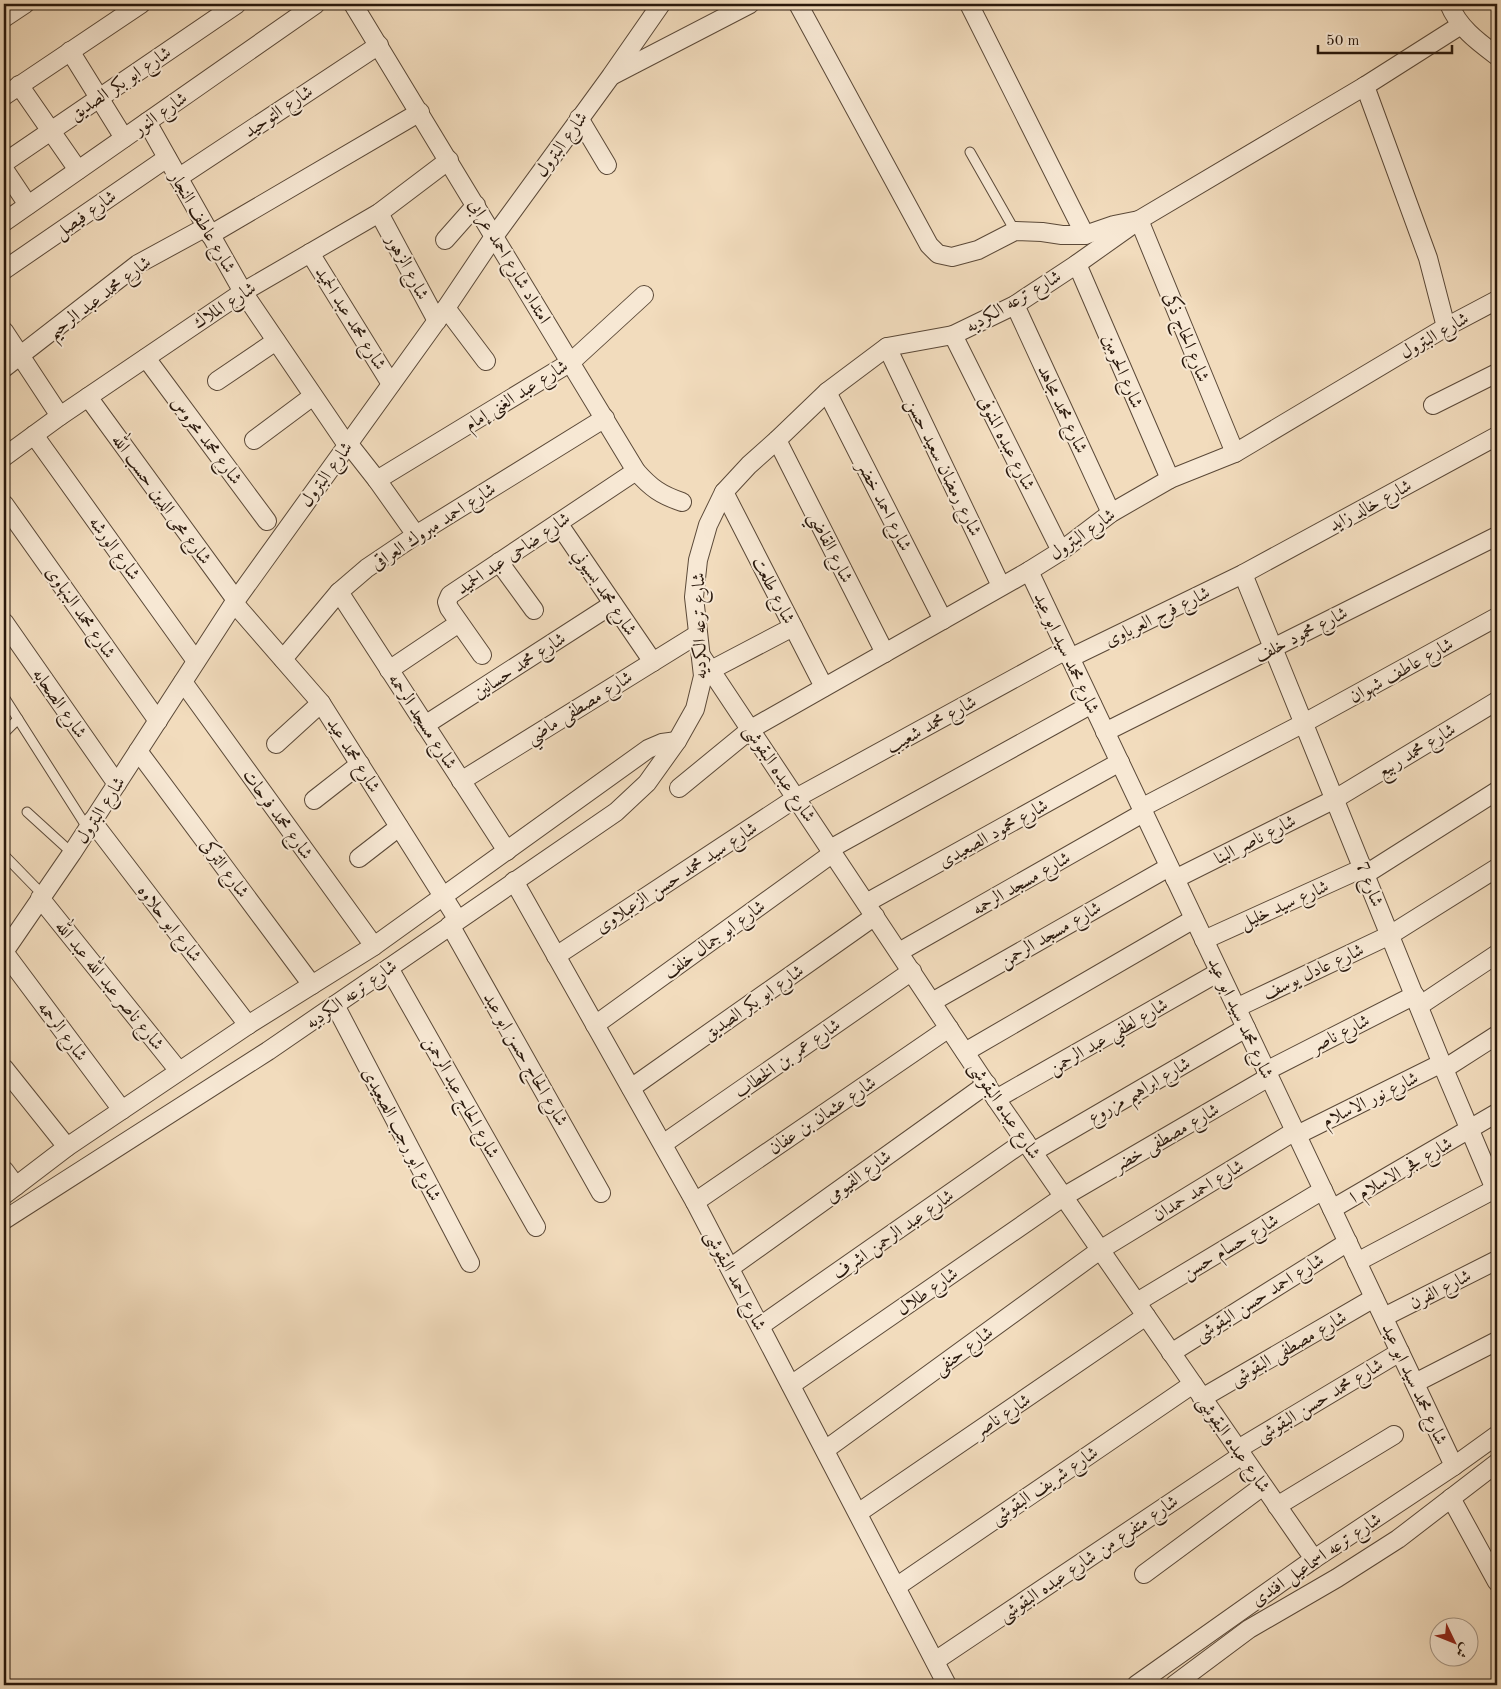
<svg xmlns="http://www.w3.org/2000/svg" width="1501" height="1689" font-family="'Old Standard TT',Amiri,serif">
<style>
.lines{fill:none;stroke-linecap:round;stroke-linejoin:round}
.service-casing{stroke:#5b4938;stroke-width:11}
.minor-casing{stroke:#5b4938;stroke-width:20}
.service{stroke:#f7e8d4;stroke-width:9}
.minor{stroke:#f7e8d4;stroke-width:18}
.labels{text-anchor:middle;stroke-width:4;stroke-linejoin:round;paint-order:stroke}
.street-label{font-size:18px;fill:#29180c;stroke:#f7e8d4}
</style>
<rect width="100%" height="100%" fill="#f2dcbd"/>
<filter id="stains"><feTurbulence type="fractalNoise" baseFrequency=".004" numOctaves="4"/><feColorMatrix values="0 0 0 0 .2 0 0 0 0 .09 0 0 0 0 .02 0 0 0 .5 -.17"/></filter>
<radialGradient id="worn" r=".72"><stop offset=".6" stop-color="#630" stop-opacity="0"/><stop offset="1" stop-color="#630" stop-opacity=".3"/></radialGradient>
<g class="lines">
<g class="service-casing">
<g id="service">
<path d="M970,152L1015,231"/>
<path d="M4,697L88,829"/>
<path d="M4,733L18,719"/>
<path d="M27,812L72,853"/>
<path d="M4,855L43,895"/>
</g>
</g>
<g class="minor-casing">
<g id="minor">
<path d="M353,4L636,471C651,488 661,495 682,502"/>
<path d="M798,4L929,245L938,254L952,257L978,250L1015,231L1042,232L1062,235H1085L1114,225L1139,220L1235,453"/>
<path d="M969,4L1085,235"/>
<path d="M1449,4C1459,28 1477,41 1497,56"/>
<path d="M4,18L25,4"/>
<path d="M70,51L124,138"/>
<path d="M613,75L750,4"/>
<path d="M19,85L78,170"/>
<path d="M1365,86L1428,258L1446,327"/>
<path d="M4,96L141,4"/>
<path d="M579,118L607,165"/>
<path d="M147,122L243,292L347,445"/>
<path d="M4,163L237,4"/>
<path d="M4,169L28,205"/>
<path d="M178,178L379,45"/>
<path d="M379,213L437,321"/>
<path d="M4,222L316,4"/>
<path d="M210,235L420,112"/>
<path d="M445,240L476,205"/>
<path d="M310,253L391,384"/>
<path d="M1077,264L1170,479"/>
<path d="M4,270L167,158"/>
<path d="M1015,305L1111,513"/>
<path d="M446,308L486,361"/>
<path d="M4,331L60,416"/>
<path d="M953,335L1061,551"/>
<path d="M887,347L1001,586"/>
<path d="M146,358L267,521"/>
<path d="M4,368L138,264L206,227"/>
<path d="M217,381L276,341"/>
<path d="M827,392L943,620"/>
<path d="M88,397L236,600"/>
<path d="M1433,405L1497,373"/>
<path d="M34,435L196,661"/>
<path d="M254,440L313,396"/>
<path d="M777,440L885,653"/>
<path d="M348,443L377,480L416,535"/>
<path d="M4,457L60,416L243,292L379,213L449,160"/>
<path d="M377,480L571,362L644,295"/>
<path d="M724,492L824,687"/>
<path d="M4,504L158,721"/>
<path d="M558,523L653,662"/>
<path d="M499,562L534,610"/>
<path d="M1029,571L1454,1466"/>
<path d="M1243,574L1444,1069L1497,1194"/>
<path d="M339,592L507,851"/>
<path d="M234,603L321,703L458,920"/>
<path d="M4,622L117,784"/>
<path d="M482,655L449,608L447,602L450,595L636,471"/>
<path d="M702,657L996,1099L1314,1559"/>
<path d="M1070,658L1243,574L1497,436"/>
<path d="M283,659L339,592L367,568L416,535L605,418"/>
<path d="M389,670L459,623"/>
<path d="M711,670L793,627"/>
<path d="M183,682L374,946"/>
<path d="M425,725L613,604"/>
<path d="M1105,732L1497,536"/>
<path d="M276,744L321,703"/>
<path d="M138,751L312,985"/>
<path d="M461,781L698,634"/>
<path d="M679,788L751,729L1029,571L1061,551L1111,513L1170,479L1235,453L1446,327L1497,300"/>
<path d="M314,800L360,764"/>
<path d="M1141,808L1304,723L1497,617"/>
<path d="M92,821L248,1025"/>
<path d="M830,849L1092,704"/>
<path d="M359,858L399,827"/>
<path d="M1366,874L1497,791"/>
<path d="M1175,879L1335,799L1497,701"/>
<path d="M514,881L695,1202L947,1685"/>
<path d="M40,898L179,1071"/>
<path d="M866,903L1120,762"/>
<path d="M450,925L601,1193"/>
<path d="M1204,940L1363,868"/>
<path d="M4,952L72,853L236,600L446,308L495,235L611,76L661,4"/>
<path d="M4,952L122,1110"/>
<path d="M899,952L1143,813"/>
<path d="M556,956L796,798L1066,650"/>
<path d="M389,968L536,1227"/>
<path d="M932,1002L1169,867"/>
<path d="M335,1005L470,1263"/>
<path d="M1419,1006L1497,954"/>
<path d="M1236,1008L1390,935L1497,868"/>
<path d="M595,1025L833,853"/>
<path d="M965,1052L1194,919"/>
<path d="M4,1068L67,1147"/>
<path d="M1444,1069L1497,1035"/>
<path d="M1266,1071L1415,995"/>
<path d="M631,1088L875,916"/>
<path d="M996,1099L1219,972"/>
<path d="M1297,1135L1442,1063"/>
<path d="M663,1144L912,971"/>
<path d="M1033,1152L1246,1028"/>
<path d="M4,1170L16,1186"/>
<path d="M4,1195L67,1147L248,1025L374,946L648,749L662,743L677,741"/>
<path d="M695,1202L949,1028"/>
<path d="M1332,1209L1497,1113"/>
<path d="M4,1220L268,1051L616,812L647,783L677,741L695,709L703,676L694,597L698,560L708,525L724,492L749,465L777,440L827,392L887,347L953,335L1015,305L1077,264L1139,220L1365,86L1461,25"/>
<path d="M1357,1262L1495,1189"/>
<path d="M730,1268L987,1084"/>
<path d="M1137,1302L1323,1190"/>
<path d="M1384,1317L1497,1260"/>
<path d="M760,1326L1025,1141"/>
<path d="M1171,1353L1348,1242"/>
<path d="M1415,1383L1497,1341"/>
<path d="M791,1385L1063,1197L1269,1077"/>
<path d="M1202,1398L1374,1298"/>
<path d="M1238,1449L1400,1352"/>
<path d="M825,1450L1100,1250L1295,1131"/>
<path d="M1451,1498L1497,1582"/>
<path d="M1277,1506L1394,1435"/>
<path d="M858,1513L1146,1316"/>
<path d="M1144,1574L1263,1486"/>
<path d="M896,1587L1193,1384"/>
<path d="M935,1661L1242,1455"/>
<path d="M1136,1685L1314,1559L1454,1466L1497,1435"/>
<path d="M1174,1685L1249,1629L1337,1578L1398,1539L1497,1463"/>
</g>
</g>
<use href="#service" class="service"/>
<use href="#minor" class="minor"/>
</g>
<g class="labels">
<g class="street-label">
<text transform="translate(120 83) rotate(-34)" y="6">شارع ابو بكر الصديق</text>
<text transform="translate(278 111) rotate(-34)" y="6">شارع التوحيد</text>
<text transform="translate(160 113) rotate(-35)" y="6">شارع النور</text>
<text transform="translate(561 144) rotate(-54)" y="6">شارع البترول</text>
<text transform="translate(85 214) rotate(-35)" y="6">شارع فيصل</text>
<text transform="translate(203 222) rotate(60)" y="6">شارع عاطف النجار</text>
<text transform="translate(510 261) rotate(59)" y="6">امتداد شارع احمد عرابى</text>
<text transform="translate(408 267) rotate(62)" y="6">شارع الزهور</text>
<text transform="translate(99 297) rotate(-37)" y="6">شارع محمد عبد الرحيم</text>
<text transform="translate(1013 301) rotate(-30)" y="6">شارع ترعه الكرديه</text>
<text transform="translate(224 305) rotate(-33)" y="6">شارع الملاك</text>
<text transform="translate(351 318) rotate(58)" y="6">شارع محمد عبد الحميد</text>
<text transform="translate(1434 335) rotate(-30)" y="6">شارع البترول</text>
<text transform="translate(1187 337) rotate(68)" y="6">شارع الحاج ذكى</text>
<text transform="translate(1123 371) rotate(67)" y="6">شارع الحرمين</text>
<text transform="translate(516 395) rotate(-32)" y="6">شارع عبد الغنى إمام</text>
<text transform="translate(1063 409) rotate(65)" y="6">شارع محمد مجاهد</text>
<text transform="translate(207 440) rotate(53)" y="6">شارع محمد محروس</text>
<text transform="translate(1007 443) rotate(63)" y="6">شارع عبده المنوفى</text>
<text transform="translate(944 467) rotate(64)" y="6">شارع رمضان سعيد حسن</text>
<text transform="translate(326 474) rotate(-54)" y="6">شارع البترول</text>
<text transform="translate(162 499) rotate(54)" y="6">شارع محى الدين حسب الله</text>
<text transform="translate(1370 505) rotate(-28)" y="6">شارع خالد زايد</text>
<text transform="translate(885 506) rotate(63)" y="6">شارع احمد خضر</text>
<text transform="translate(433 526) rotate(-33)" y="6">شارع احمد مبروك العراقى</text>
<text transform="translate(1082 534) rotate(-35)" y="6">شارع البترول</text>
<text transform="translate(831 547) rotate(63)" y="6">شارع القاضي</text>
<text transform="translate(115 548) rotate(54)" y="6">شارع الورشه</text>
<text transform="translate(513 553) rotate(-34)" y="6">شارع ضاحى عبد الحميد</text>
<text transform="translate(774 590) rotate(63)" y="6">شارع طلعت</text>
<text transform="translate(605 592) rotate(56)" y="6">شارع محمد بسيوني</text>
<text transform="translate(81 612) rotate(55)" y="6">شارع محمد البنهاوى</text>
<text transform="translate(1157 616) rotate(-26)" y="6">شارع فرج العرباوى</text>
<text transform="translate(699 626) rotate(-91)" y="6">شارع ترعه الكرديه</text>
<text transform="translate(1301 634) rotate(-27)" y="6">شارع محمود خلف</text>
<text transform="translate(1067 653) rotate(65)" y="6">شارع محمد سيد ابو عيد</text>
<text transform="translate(519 665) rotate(-33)" y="6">شارع محمد حسانين</text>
<text transform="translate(1401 670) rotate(-29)" y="6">شارع عاطف شهوان</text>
<text transform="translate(60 703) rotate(55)" y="6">شارع الصحابه</text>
<text transform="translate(579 707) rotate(-32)" y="6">شارع مصطفى ماضي</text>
<text transform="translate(423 721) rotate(57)" y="6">شارع مسجد الرحمه</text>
<text transform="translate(931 724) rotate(-29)" y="6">شارع محمد شعيب</text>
<text transform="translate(1416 750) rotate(-31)" y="6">شارع محمد ربيع</text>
<text transform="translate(354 755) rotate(58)" y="6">شارع محمد عيد</text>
<text transform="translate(780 773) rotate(56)" y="6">شارع عبده البقوشى</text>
<text transform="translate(100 810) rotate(-57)" y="6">شارع البترول</text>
<text transform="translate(278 814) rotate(54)" y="6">شارع محمد فرحات</text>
<text transform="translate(993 833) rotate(-29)" y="6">شارع محمود الصعيدى</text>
<text transform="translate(1255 839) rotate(-27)" y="6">شارع ناصر البنا</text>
<text transform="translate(225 868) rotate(53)" y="6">شارع التركى</text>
<text transform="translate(676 877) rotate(-33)" y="6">شارع سيد محمد حسن الزعبلاوى</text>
<text transform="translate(1021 883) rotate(-30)" y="6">شارع مسجد الرحمه</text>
<text transform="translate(1370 884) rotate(68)" y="6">شارع 7</text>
<text transform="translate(1284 904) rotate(-24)" y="6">شارع سيد خليل</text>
<text transform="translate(170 923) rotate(52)" y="6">شارع ابو حلاوه</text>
<text transform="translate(1050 934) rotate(-30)" y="6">شارع مسجد الرحمن</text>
<text transform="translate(714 939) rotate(-36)" y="6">شارع ابو جمال خلف</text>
<text transform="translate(1313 971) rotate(-25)" y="6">شارع عادل يوسف</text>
<text transform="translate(110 985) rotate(51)" y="6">شارع ناصر عبد الله عبد الله</text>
<text transform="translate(351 994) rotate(-35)" y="6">شارع ترعه الكرديه</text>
<text transform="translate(753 1002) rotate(-35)" y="6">شارع ابو بكر الصديق</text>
<text transform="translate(1241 1018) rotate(65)" y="6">شارع محمد سيد ابو عيد</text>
<text transform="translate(63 1031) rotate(53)" y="6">شارع الرحمه</text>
<text transform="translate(1340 1033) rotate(-27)" y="6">شارع ناصر</text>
<text transform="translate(1108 1036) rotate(-30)" y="6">شارع لطفي عبد الرحمن</text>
<text transform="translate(787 1058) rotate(-35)" y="6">شارع عمر بن الخطاب</text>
<text transform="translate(526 1059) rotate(60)" y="6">شارع الحاج حسن ابو عبد</text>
<text transform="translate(1139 1090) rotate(-30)" y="6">شارع ابراهيم مزروع</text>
<text transform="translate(462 1097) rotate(61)" y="6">شارع الحاج عبد الرحمن</text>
<text transform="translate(1370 1099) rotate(-26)" y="6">شارع نور الاسلام</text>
<text transform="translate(1005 1110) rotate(56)" y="6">شارع عبده البقوشى</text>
<text transform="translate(822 1115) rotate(-34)" y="6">شارع عثمان بن عفان</text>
<text transform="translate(402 1134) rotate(62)" y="6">شارع ابو رجب الصعيدى</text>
<text transform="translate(1166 1137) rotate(-30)" y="6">شارع مصطفى خضر</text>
<text transform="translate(1401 1170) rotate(-30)" y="6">شارع فجر الاسلام ا</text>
<text transform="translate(858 1176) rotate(-36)" y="6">شارع الفيومى</text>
<text transform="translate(1198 1190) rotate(-31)" y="6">شارع احمد حمدان</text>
<text transform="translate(893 1234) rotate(-35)" y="6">شارع عبد الرحمن اشرف</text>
<text transform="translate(1230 1246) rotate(-31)" y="6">شارع حسام حسن</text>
<text transform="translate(736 1280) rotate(62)" y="6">شارع احمد البقوشى</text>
<text transform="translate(1440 1289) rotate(-27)" y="6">شارع الفرن</text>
<text transform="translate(927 1291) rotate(-35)" y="6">شارع طلال</text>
<text transform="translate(1259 1297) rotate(-32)" y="6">شارع احمد حسن البقوشى</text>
<text transform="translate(1288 1348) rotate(-30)" y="6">شارع مصطفى البقوشى</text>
<text transform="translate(963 1350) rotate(-36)" y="6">شارع حنفى</text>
<text transform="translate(1415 1384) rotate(65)" y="6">شارع محمد سيد ابو عيد</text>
<text transform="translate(1319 1400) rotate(-31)" y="6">شارع محمد حسن البقوشى</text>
<text transform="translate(1002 1415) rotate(-34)" y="6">شارع ناصر</text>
<text transform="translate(1234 1444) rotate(55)" y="6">شارع عبده البقوشى</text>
<text transform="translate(1044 1485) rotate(-34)" y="6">شارع شريف البقوشى</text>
<text transform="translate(1088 1558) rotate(-34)" y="6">شارع متفرع من شارع عبده البقوشى</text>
<text transform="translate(1316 1559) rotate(-34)" y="6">شارع ترعه اسماعيل افندى</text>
</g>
</g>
<rect width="1501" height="1689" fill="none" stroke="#f2dcbd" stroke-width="20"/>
<rect x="5" y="5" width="1491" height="1679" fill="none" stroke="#29180c" stroke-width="2.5"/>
<rect x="10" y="10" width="1481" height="1669" fill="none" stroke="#29180c"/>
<g transform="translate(1454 1642) rotate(133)"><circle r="24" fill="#f7e8d4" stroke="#a59584"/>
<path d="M0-4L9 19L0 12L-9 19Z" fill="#8f2418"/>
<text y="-8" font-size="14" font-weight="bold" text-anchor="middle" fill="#29180c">ش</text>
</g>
<path d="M1318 45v8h134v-8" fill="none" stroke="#29180c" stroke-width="2.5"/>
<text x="1326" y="45" font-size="15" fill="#29180c" stroke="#f7e8d4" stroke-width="4" paint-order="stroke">50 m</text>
<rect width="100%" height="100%" filter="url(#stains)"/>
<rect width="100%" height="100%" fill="url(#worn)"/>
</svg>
